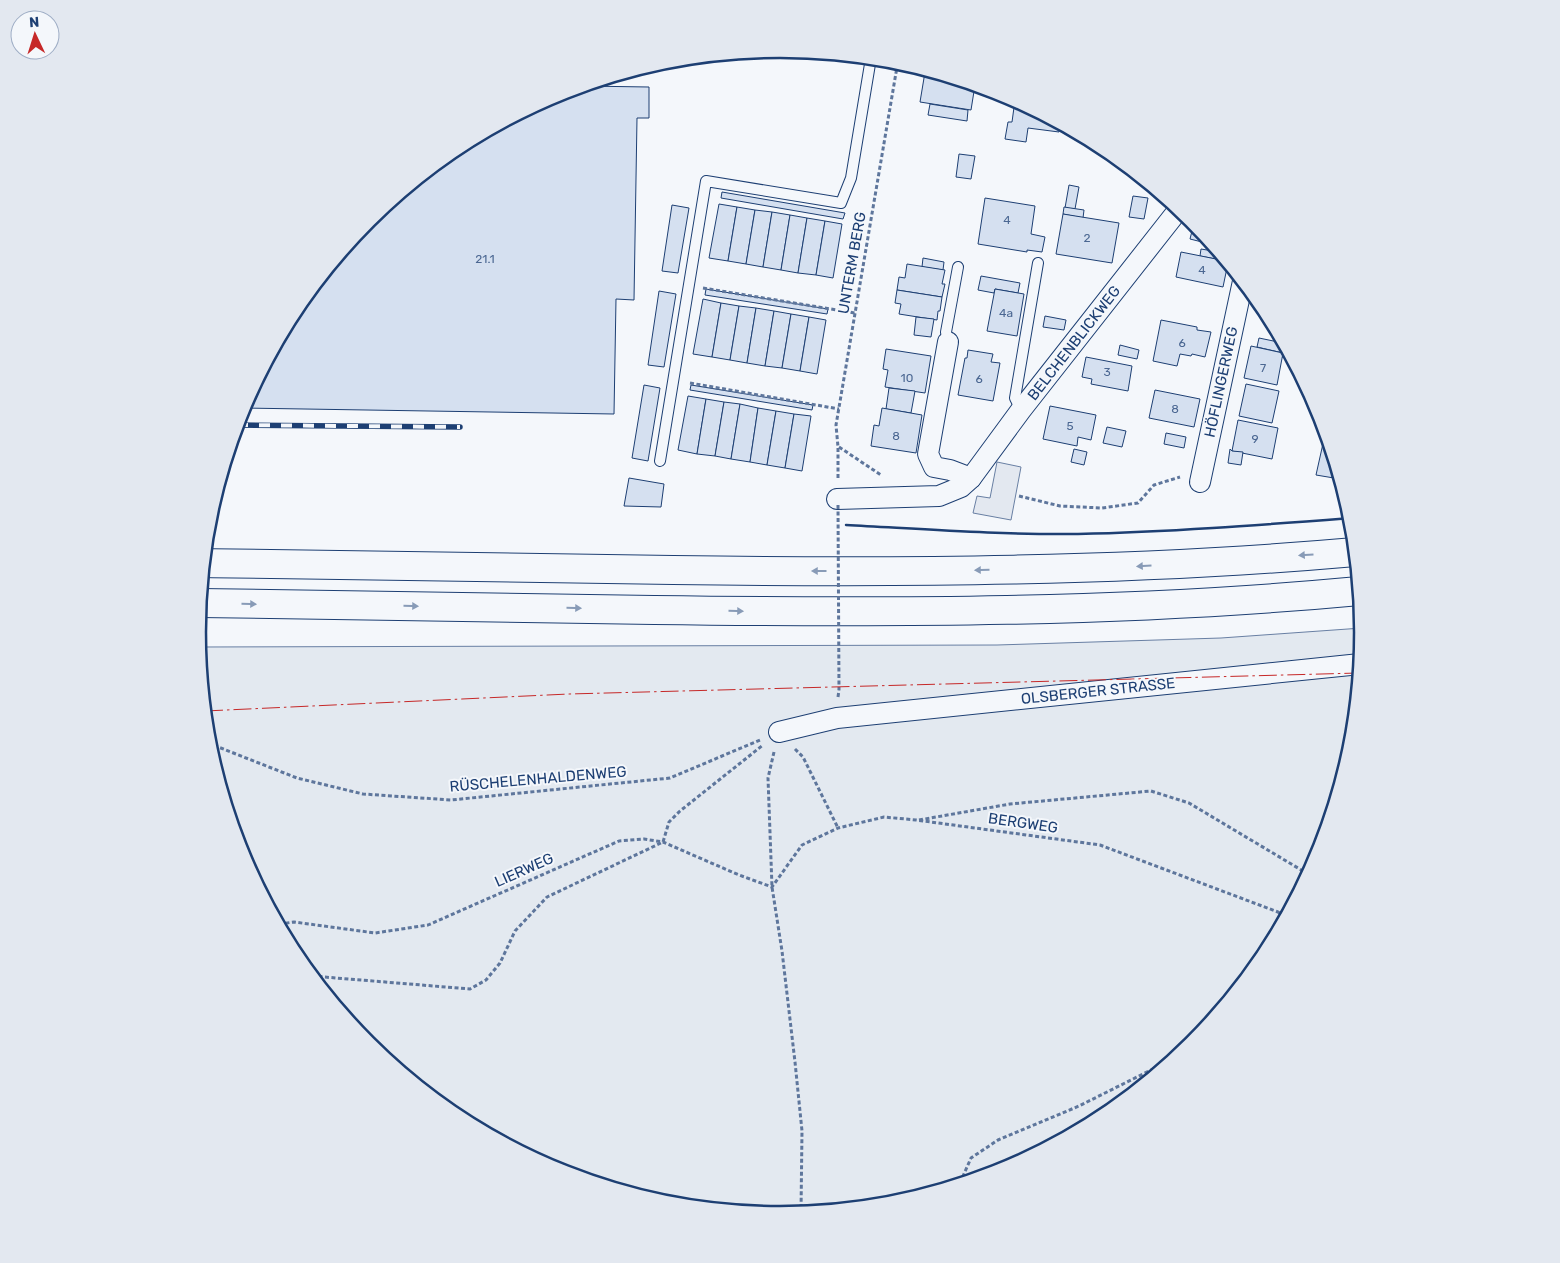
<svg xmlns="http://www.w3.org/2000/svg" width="1560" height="1263" font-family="Rubik,sans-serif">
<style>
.green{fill:#e3e9f0;stroke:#687fa3}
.parking{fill:#e3e8f0;stroke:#687fa3}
.building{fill:#d5e0f0;stroke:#1d3f73}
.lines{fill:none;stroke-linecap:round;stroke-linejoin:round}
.lane-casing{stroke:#1d3f73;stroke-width:12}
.street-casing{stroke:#1d3f73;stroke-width:22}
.highway-casing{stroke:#1d3f73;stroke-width:30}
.path{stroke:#5e769c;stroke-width:3;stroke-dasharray:4 2.5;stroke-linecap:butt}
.lane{stroke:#f4f7fb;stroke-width:10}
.street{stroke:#f4f7fb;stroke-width:20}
.highway{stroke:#f4f7fb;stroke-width:28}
.rail-casing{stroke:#1d3f73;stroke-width:5.5}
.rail{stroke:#f4f7fb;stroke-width:4;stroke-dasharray:11;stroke-linecap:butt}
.path-bridge{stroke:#5e769c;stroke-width:3;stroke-dasharray:4 2.5;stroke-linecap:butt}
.wall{stroke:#1d3f73;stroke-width:2.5}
.power{stroke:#c62828;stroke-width:1;stroke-dasharray:18 4 2.5 4;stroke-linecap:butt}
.oneway{fill:#889bb7}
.labels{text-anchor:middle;stroke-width:4;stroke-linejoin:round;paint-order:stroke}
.number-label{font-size:12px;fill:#4b6792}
.street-label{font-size:15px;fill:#1d3f73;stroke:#f4f7fb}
.rim{fill:none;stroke:#1d3f73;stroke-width:2.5}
</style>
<rect width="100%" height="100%" fill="#f4f7fb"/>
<path class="green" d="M1362,628L1351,745L1318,855L1264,955L1192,1044L1104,1116L1003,1170L893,1203L780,1214L666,1203L557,1170L456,1116L368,1043L295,955L242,854L208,745L199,647L997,645L1221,638Z"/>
<path class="parking" d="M997,462L1021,467L1011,520L973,513L977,496L990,498Z"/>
<g class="building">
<path d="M925,72L942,74L975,85L971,110L920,102Z"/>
<path d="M582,86L649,87V118H637L634,300L616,299L614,414L242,408L296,308L368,219L456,147L557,93Z"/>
<path d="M1015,100L1060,124L1059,132L1028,128L1026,142L1005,139L1008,122H1012Z"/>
<path d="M930,104L968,110L967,121L928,115Z"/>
<path d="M959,154L975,156L971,179L956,177Z"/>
<path d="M1069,185L1079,187L1075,209L1065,208Z"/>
<path d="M722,192L845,213L843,219L721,198Z"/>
<path d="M1133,196L1148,198L1144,219L1129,217Z"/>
<path d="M985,198L1035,206L1031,234L1045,237L1042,252L1027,250V252L978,244Z"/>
<path d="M719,204L737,207L728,261L709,258Z"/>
<path d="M672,205L689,208L678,273L662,271Z"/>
<path d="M737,207L755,210L746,264L728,261Z"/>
<path d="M1064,207L1084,210L1083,218L1063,214Z"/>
<path d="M755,210L772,212L763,267L746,264Z"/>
<path d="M772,212L790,215L781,270L763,267Z"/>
<path d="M1063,214L1119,223L1112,263L1056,254Z"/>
<path d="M790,215L807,218L798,273L781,270Z"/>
<path d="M807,218L825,221L816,275L798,273Z"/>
<path d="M825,221L842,224L833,278L816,275Z"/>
<path d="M1194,223L1210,242V244L1190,239Z"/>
<path d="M1201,249L1219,252L1226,261L1200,256Z"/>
<path d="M1181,252L1226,261L1228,263L1223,287L1176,277Z"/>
<path d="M923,258L944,262L943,270L922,267Z"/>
<path d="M907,264L945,270L942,284H945L942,297L897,290L899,277L905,278Z"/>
<path d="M981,276L1020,283L1018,293L995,289L994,293L978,290Z"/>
<path d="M706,289L828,309L827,314L705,295Z"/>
<path d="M995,289L1024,294L1017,336L987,331Z"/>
<path d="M897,290L942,297L940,311H938L937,320L899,314L901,304L895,303Z"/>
<path d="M659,291L676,294L664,367L648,365Z"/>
<path d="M703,299L721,303L712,357L693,354Z"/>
<path d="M721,303L739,306L730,360L712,357Z"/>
<path d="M739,306L756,308L747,363L730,360Z"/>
<path d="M756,308L774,311L765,366L747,363Z"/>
<path d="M774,311L791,314L782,368L765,366Z"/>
<path d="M791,314L809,317L800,371L782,368Z"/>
<path d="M1045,316L1066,320L1064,330L1043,327Z"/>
<path d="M809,317L826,320L817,374L800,371Z"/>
<path d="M916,317L934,319L931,337L914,335Z"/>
<path d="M1161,320L1197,327V330L1211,332L1205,357L1192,354L1191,356L1180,354L1177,366L1153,361Z"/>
<path d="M1259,338L1283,343L1287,351L1286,358L1282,357L1283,353L1257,347Z"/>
<path d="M1120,345L1139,350L1137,359L1118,355Z"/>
<path d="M1251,346L1283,353L1277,385L1244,378Z"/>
<path d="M886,349L931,356L925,393L885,387L888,370L883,369Z"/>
<path d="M968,350L993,354L991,362L1000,363L993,401L958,395L965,358H967Z"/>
<path d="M1086,357L1132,366L1128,391L1091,384L1092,379L1082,377Z"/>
<path d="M1246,384L1279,391L1272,423L1239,416Z"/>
<path d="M644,385L660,388L648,461L632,458Z"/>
<path d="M691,385L813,405L812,410L690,390Z"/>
<path d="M889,388L915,391L911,413L886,409Z"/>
<path d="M1155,390L1200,399L1194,427L1149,418Z"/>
<path d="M688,396L706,399L697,454L678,450Z"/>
<path d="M706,399L724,402L715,456L697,454Z"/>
<path d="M724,402L740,404L731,459L715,456Z"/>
<path d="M740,404L758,408L750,462L731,459Z"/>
<path d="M1050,406L1096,415L1091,440L1078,437L1077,446L1043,439Z"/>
<path d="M758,408L776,411L767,465L750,462Z"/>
<path d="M882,408L922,415L916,453L871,446L874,425L879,426Z"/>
<path d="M776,411L794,414L785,468L767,465Z"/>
<path d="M794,414L811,416L802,471L785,468Z"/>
<path d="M1238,420L1278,428L1272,459L1232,451Z"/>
<path d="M1107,427L1126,431L1122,447L1103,443Z"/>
<path d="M1166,433L1186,437L1184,448L1164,444Z"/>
<path d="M1324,439L1328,440L1340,479L1316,475Z"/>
<path d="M1074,449L1087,452L1084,465L1071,462Z"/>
<path d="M1230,449L1232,451L1243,452L1241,465L1228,463Z"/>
<path d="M629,478L664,484L661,507L624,506Z"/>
</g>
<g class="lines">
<g class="lane-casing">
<g id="lane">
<path d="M948,342L946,332L958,267"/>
<path d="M1021,410L1015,398L1038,263"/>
<path d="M660,461L706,181L841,203L851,178L871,58"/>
</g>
</g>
<g class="street-casing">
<g id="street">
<path d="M948,342L928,454L934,467L950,470L971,478"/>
<path d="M1200,482L1243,281"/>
<path d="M837,499L939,496L961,487L971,478L1021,410L1179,209"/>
<path d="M779,732L837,718L1360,664"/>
</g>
</g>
<g class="highway-casing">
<g id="highway">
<path d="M204,563C360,566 516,568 673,570C900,573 1128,572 1355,552"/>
<path d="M200,603C352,605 503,608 654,610C889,613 1125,613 1359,591"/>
</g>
</g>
<g class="path">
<path d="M703,288L855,313"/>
<path d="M690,383L839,409"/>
<path d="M839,447L881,475"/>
<path d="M838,478V447L836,425L898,61"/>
<path d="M1019,496L1060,506L1102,508L1138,503L1154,485L1180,477"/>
<path d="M838,697L839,690"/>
<path d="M208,743L297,778L363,794L451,800L670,778L760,740"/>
<path d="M795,749L803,757L838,828"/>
<path d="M774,752L768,778L772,887L782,951L795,1062L802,1131L801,1212"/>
<path d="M919,820L1010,804L1151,791L1189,803L1308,874"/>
<path d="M279,924L294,922L375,933L428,925L619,841L644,839L663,842L739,875L772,887L802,845L838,828L884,817L916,820L1100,845L1278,912L1285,917"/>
<path d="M312,976L470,989L486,980L500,963L515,931L547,897L663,842L669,822L680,811L763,745"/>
<path d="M960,1183L971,1158L998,1140L1079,1106L1173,1059"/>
</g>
<use href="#lane" class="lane"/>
<use href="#street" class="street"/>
<use href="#highway" class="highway"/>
<g class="rail-casing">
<path id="rail" d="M237,425L460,427"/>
</g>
<use href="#rail" class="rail"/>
<path class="path-bridge" d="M838,505L839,690"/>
<path class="wall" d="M846,525C923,529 1001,535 1078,534C1169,532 1260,525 1352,518"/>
<path class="power" d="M205,711L569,694L1359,673"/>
</g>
<defs><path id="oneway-solid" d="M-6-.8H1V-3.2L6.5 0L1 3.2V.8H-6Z" transform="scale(1.25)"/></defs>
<g class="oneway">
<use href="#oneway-solid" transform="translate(1306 555) rotate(176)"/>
<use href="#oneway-solid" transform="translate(1144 566) rotate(177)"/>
<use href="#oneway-solid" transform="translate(982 570) rotate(179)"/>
<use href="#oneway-solid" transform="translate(819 571) rotate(-180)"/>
<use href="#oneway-solid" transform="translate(249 604) rotate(1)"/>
<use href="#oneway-solid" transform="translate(411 606) rotate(1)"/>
<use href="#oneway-solid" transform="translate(574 608) rotate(1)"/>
<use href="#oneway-solid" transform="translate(736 611) rotate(1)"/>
</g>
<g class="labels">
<g class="number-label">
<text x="1007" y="224">4</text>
<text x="1087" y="242">2</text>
<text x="485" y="263">21.1</text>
<text x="1202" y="274">4</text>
<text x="1006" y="317">4a</text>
<text x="1182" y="347">6</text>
<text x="1263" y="372">7</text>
<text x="1107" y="376">3</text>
<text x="907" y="382">10</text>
<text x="979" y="383">6</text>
<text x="1175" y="413">8</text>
<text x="1070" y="430">5</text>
<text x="896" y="440">8</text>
<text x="1255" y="443">9</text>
</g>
<g class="street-label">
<text transform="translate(852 263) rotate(-80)" y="5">UNTERM BERG</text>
<text transform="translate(1074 343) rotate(-52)" y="5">BELCHENBLICKWEG</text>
<text transform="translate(1221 382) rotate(-78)" y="5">HÖFLINGERWEG</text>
<text transform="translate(1098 691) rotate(-6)" y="5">OLSBERGER STRASSE</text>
<text transform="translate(538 779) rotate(-5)" y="5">RÜSCHELENHALDENWEG</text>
<text transform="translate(1023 823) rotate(8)" y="5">BERGWEG</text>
<text transform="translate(524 870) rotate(-24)" y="5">LIERWEG</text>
</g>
</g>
<path d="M0 0H1560V1263H0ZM206 632a574 574 0 1 1 1148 0a574 574 0 1 1-1148 0Z" fill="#e3e8f0" fill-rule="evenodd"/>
<path class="rim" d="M206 632a574 574 0 1 1 1148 0a574 574 0 1 1-1148 0Z"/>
<g transform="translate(35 35) rotate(356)"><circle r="24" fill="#f4f7fb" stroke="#9eadc5"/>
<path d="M0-4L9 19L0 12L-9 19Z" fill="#c62828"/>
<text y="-8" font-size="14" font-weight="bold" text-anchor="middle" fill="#1d3f73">N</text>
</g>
</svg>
